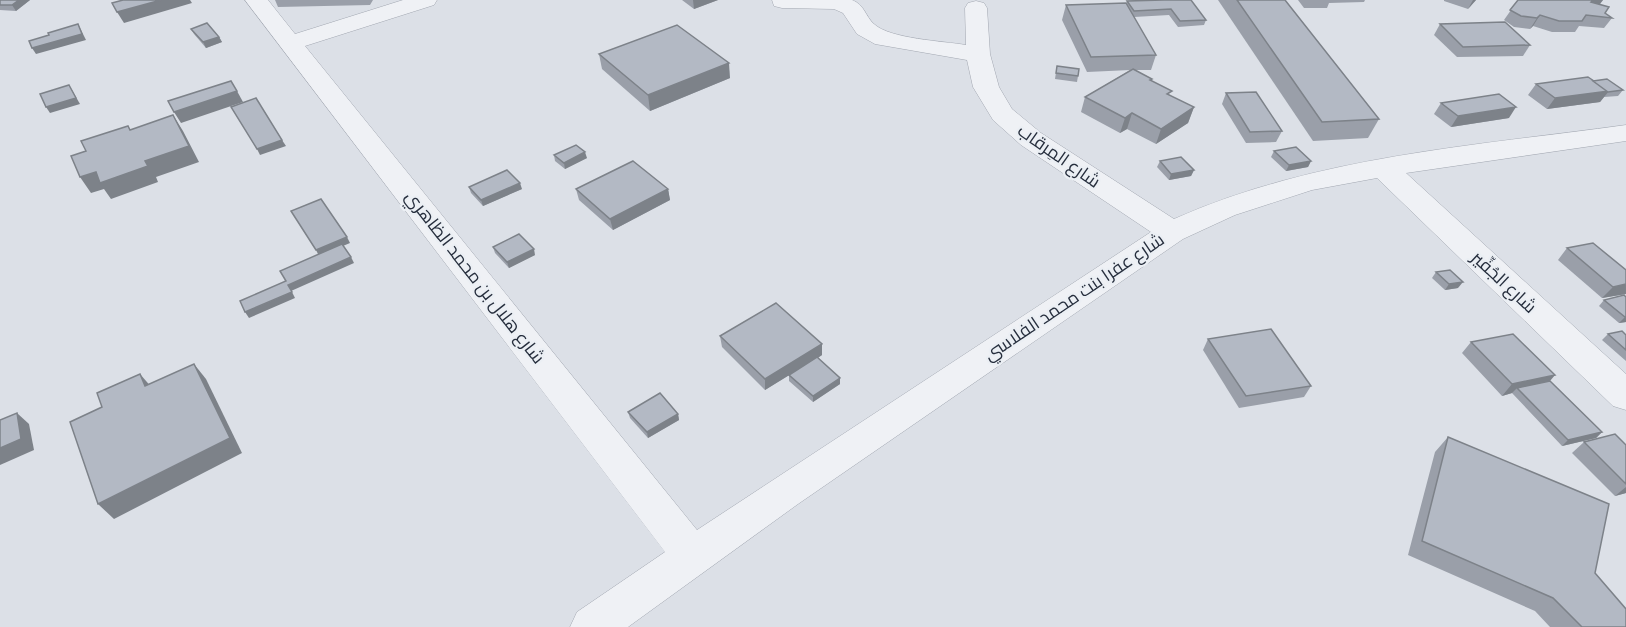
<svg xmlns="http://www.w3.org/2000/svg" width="1626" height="627" font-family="Barlow,Cairo,sans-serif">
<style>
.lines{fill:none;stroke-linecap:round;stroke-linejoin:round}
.minor-casing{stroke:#a2a7b1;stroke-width:1}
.minor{fill:#eff1f5;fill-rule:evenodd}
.wall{fill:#9a9fa9}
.shaded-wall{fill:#7d8289}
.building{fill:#b3b9c4;stroke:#7d8289;stroke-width:1.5}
.labels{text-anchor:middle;stroke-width:4.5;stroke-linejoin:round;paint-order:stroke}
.street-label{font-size:18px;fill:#262e3d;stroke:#ebeff4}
</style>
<rect width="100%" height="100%" fill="#dce0e7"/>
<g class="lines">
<g class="minor-casing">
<path id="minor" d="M245,0H268L295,34L403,0H437L434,5L305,46L697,530L1151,232L1021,145L993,120L973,87L967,60L875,44L857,34L843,13L834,9L782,8L774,6L772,0H852C865,5 865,16 874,24C890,39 943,41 966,45L965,8L968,3L976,1L984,3L987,8L990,54L999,87L1012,109L1041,133L1174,219C1316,156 1474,146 1626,125V141L1406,173L1626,374V410L1613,406L1377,178L1312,190L1235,215L1183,239L798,504L628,627H570L577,612L665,552Z"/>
</g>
<use href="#minor" class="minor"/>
</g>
<g class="wall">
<path d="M0,0H30L16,11L0,10Z"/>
<path d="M275,0H373L370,5L278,7Z"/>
<path d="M682,0H718L694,9Z"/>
<path d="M1138,0L1206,20L1204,25L1178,27L1169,15L1134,17L1156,55L1151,70H1136L1152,81L1171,96L1194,107L1188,123L1156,144L1127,129L1120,133L1081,112L1085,97L1130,70L1087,72L1062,20L1066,5L1126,4L1127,1Z"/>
<path d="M1218,0H1285L1379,119L1368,138L1313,141Z"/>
<path d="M1298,0H1365L1364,2L1329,3L1327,8H1304Z"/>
<path d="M1444,0H1476L1468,9L1444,1Z"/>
<path d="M1518,0H1603L1600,4L1605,13L1612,18L1604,28L1579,26L1575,32H1552L1533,26L1530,29L1514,27L1504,20Z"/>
<path d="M1440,24L1530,45L1523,56L1457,57L1434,35Z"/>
<path d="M191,29L219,37L222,42L206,48L194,34Z"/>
<path d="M599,54L730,78L650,111L602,69Z"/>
<path d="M1057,66L1078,76L1077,82L1055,79Z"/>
<path d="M1593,81L1623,90L1618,96L1604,97L1600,102L1547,109L1528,95L1536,84Z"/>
<path d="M1226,93L1282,131L1276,142L1246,143L1222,104Z"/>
<path d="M1441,103L1509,118L1451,127L1434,114Z"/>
<path d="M1274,151L1311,161L1308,167L1286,171L1271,157Z"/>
<path d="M554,155L587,158L565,169L555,161Z"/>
<path d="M1160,161L1194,170L1191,176L1169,180L1157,167Z"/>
<path d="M469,187L522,189L483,206L471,193Z"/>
<path d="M576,189H668L670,200L613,230L579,200Z"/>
<path d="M493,247L535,255L509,268L495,253Z"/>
<path d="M1567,248L1626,294L1602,298L1558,260Z"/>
<path d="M1436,272L1458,288L1445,290L1432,278Z"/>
<path d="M1626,297V322L1619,323L1599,306L1604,300Z"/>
<path d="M1608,334L1626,335V361L1602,340Z"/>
<path d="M720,336L822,344V355L818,358L840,378V384L813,402L789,381V375L765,390L722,347Z"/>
<path d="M1208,339L1311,386L1304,397L1239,408L1203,350Z"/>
<path d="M1471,342L1550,381L1602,432L1596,438L1562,446L1512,393L1502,396L1462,353Z"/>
<path d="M628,412L678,414L679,420L648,438L630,418Z"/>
<path d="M1448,437L1595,573L1626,627H1550L1535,611L1408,555L1435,452Z"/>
<path d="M1584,442L1626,445V493L1615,496L1572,453Z"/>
</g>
<g class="shaded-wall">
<path d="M19,0H30L16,11L12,5Z"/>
<path d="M161,0H190L192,3L124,23L117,12Z"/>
<path d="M693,0H718L694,9Z"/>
<path d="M1473,0H1476L1468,9Z"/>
<path d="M1593,0H1603L1599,5L1589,6Z"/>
<path d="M1540,15L1533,26L1530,29L1537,18Z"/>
<path d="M78,24L86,40L36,54L32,48Z"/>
<path d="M219,37L222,42L206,48L203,42Z"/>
<path d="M729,63L730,78L650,111L648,95Z"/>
<path d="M69,85L80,104L50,113L46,107Z"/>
<path d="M237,91L243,102L181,123L174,112Z"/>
<path d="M1609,91L1600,102L1547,109L1555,98Z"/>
<path d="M1194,107L1188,123L1156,144L1161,129Z"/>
<path d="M1516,107L1509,118L1451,127L1458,116Z"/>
<path d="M1132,113L1127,129L1120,133L1125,118Z"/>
<path d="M173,115L183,131L199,162L156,177L158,182L111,199L104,189L91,193L80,177L96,172L145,161Z"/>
<path d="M282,140L286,146L260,155L257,149Z"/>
<path d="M585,152L587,158L565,169L564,163Z"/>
<path d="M1311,161L1308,167L1286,171L1289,165Z"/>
<path d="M1194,170L1191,176L1169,180L1171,174Z"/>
<path d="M520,183L522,189L483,206L481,200Z"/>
<path d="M668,189L670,200L613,230L610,219Z"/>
<path d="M347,237L350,243L319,256L316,250Z"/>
<path d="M534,249L535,255L509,268L507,262Z"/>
<path d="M351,257L354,263L291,291L288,285Z"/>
<path d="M1463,282L1458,288L1445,290L1449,284Z"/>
<path d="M1626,284V294L1602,298L1613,287Z"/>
<path d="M292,292L295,298L249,318L245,312Z"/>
<path d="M1625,317H1626V322L1619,323Z"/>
<path d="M822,344V355L765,390V379Z"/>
<path d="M194,364L206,379L242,453L114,519L98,504Z"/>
<path d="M140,374L153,389L145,386Z"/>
<path d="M1555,375L1545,387L1517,388L1512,393L1502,396L1512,384Z"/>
<path d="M840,378V384L813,402V396Z"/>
<path d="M17,413L29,424L34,450L0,465V448Z"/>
<path d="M678,414L679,420L648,438L647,432Z"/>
<path d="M1602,432L1596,438L1562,446L1568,440Z"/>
<path d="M1626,487V493L1615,496Z"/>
</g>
<g class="building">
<path d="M0,0H19L12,5H0Z"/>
<path d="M123,0H161L117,12L112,3Z"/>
<path d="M1164,0H1191L1206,20L1180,21L1171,9L1134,11L1127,1Z"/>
<path d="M1237,0H1285L1379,119L1322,122Z"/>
<path d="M1518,0H1593L1591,2L1609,7L1605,13L1612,18L1586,15L1582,21H1559L1540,15L1537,18L1521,16L1510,10Z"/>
<path d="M1126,3L1156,55L1091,57L1066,5Z"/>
<path d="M1505,22L1530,45L1463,47L1440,24Z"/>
<path d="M207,23L219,37L203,42L191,29Z"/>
<path d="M78,24L82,34L32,48L29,41L49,35L48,33Z"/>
<path d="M677,25L729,63L648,95L599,54Z"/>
<path d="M1057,66L1079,69L1078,76L1056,73Z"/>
<path d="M1133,69L1152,79L1150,80L1172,91L1167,94L1194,107L1161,129L1132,113L1125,118L1085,97Z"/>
<path d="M1588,77L1609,91L1555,98L1536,84Z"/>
<path d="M1607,79L1623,90L1608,92L1593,81Z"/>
<path d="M231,81L237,91L174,112L168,101Z"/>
<path d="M69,85L76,98L46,107L40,94Z"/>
<path d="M1256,92L1282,131L1250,132L1226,93Z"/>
<path d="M1499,94L1516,107L1458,116L1441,103Z"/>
<path d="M256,98L282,140L257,149L231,107Z"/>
<path d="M173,115L189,146L145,161L148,166L100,183L96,172L80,177L71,156L86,151L81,141L128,126L130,130Z"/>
<path d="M576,145L585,152L564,163L554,155Z"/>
<path d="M1296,147L1311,161L1289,165L1274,151Z"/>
<path d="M1181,157L1194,170L1171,174L1160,161Z"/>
<path d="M633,161L668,189L610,219L576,189Z"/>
<path d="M507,170L520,183L481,200L469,187Z"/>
<path d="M321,199L347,237L316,250L291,211Z"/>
<path d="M519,234L534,249L507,262L493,247Z"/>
<path d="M1593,243L1626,270V284L1613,287L1567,248Z"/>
<path d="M342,244L351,257L288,285L292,292L245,312L240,301L286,281L280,271Z"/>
<path d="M1450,270L1463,282L1449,284L1436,272Z"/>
<path d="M1624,295L1626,297V317H1625L1604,300Z"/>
<path d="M776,303L822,344L765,379L720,336Z"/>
<path d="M1271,329L1311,386L1246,396L1208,339Z"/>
<path d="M1622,331L1626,335V350L1608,334Z"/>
<path d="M1513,334L1555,375L1512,384L1471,342Z"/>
<path d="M817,357L840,378L813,396L789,375Z"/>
<path d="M194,364L230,438L98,504L70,422L102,407L97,393L140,374L145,386Z"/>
<path d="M1550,381L1602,432L1568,440L1517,388Z"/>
<path d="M660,393L678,414L647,432L628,412Z"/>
<path d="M17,413L21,439L0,448V420Z"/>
<path d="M1615,434L1626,445V484L1584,442Z"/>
<path d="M1448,437L1609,504L1595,573L1626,609V627H1582L1553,598L1422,541Z"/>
</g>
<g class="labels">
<g class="street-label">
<text transform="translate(1059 156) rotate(35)" y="6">شارع المِرقاب</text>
<text transform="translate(475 277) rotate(52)" y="6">شارع هلال بن محمد الظاهري</text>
<text transform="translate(1504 282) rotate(43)" y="6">شارع الجُفِّير</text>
<text transform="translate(1074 297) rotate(-34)" y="6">شارع عفرا بنت محمد الفلاسي</text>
</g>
</g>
</svg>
